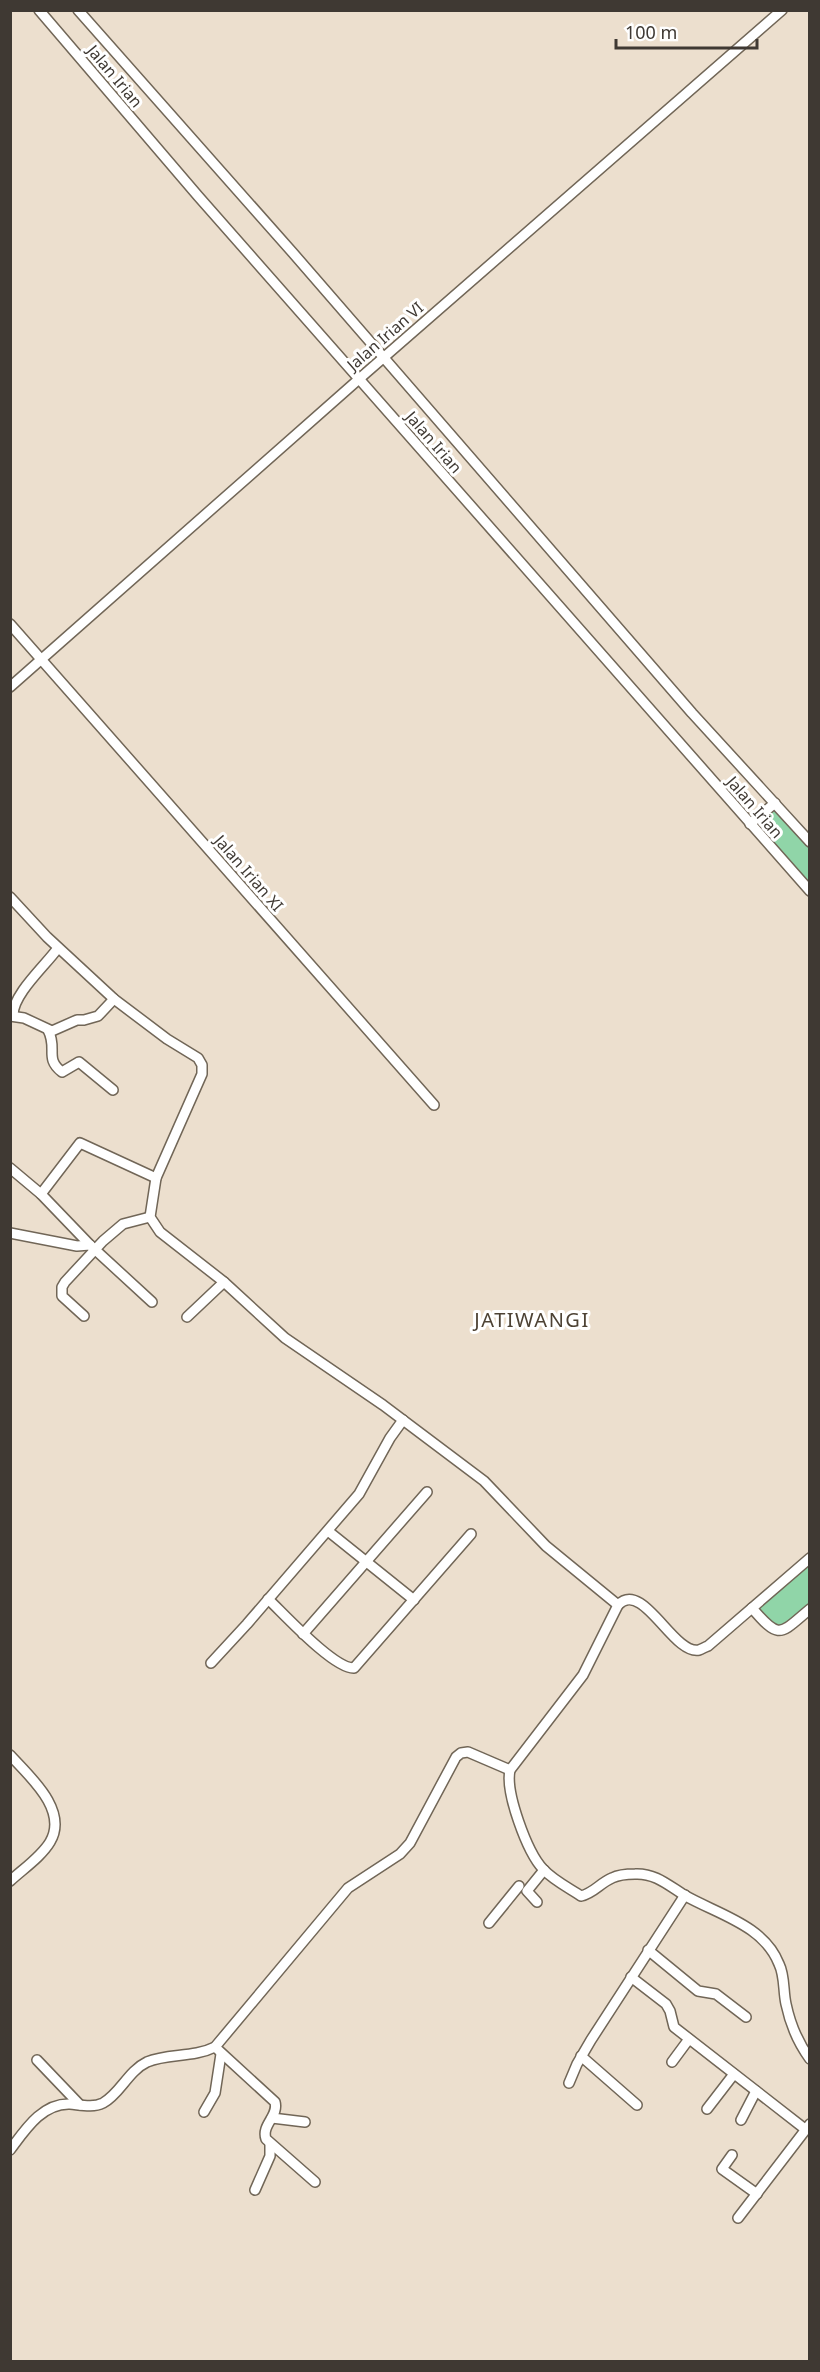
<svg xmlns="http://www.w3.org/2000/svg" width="820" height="2372" font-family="'Noto Sans',sans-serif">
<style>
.green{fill:#90d5a8}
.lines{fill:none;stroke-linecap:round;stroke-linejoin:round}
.minor-casing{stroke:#716657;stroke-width:12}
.minor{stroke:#fff;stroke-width:9}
.labels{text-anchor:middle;stroke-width:6;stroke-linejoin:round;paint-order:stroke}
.street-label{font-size:16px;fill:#3f3933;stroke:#fff}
.quarter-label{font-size:20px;letter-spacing:1.5px;fill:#4d4234;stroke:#fff}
</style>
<rect width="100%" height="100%" fill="#ecdfce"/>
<g class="green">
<path d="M775,803L809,843V891L750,824Z"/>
<path d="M809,1558V1609L777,1632L752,1608Z"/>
</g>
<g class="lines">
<g class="minor-casing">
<g id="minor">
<path d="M39,10L198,196L810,891"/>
<path d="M78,10L293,253L692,713L810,842"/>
<path d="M10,624L434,1105"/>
<path d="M10,687L359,379L782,10"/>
<path d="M750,824L775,803"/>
<path d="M10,897L47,937L114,999L167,1039L198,1058L202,1065V1074L156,1178L150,1217L160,1232L224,1282L285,1338L383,1405L484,1481L546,1546L618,1605C643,1579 673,1655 699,1650C702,1649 705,1647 708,1646L810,1558"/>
<path d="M13,1015C13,994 45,966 58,948"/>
<path d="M10,1016L24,1018L52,1031L77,1020H84L98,1016L114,999"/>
<path d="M48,1030C58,1049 44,1058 62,1072L79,1062L113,1090"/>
<path d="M10,1168L41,1194L90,1245L152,1302"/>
<path d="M41,1194L80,1143L156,1178"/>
<path d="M10,1233L77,1246L90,1245"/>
<path d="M84,1316L62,1296V1287L65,1282L103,1241L123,1224L150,1217"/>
<path d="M187,1317L224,1282"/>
<path d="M328,1531L414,1600"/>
<path d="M268,1599C284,1614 334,1669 354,1668L471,1534"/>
<path d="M618,1605L583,1675L510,1770C505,1792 527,1852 543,1869C553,1880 569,1888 581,1896C594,1893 600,1883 612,1878C618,1875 628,1874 635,1874C655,1873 668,1885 684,1895C717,1914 764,1925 779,1964C785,1976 783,1991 786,2004C790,2023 799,2044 810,2059"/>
<path d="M752,1608C780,1641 780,1634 810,1609"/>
<path d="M303,1634L427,1492"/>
<path d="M211,1663L247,1624L359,1494L390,1438L403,1420"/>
<path d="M10,1755C29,1776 69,1810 50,1842C41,1857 23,1869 10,1881"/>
<path d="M537,1902L527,1891L544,1870"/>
<path d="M489,1923L519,1886"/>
<path d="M648,1950L698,1991L716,1994L746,2017"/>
<path d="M631,1977L666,2004L670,2011L674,2027L805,2129"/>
<path d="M215,2047L275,2102C279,2116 261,2125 266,2139L315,2182"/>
<path d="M581,2056L637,2105"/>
<path d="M37,2060L80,2105"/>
<path d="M672,2062L689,2039"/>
<path d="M569,2083L577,2064L591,2040L685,1895"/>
<path d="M707,2109L734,2074"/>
<path d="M204,2112L215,2093L221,2054"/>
<path d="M272,2118L305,2122"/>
<path d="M741,2120L756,2091"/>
<path d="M10,2150C25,2130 42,2103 70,2104C81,2105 93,2108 103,2103C120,2094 128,2071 147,2062C168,2053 193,2058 215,2047L348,1888L400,1854L410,1843L456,1757L461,1753L468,1752L510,1770"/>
<path d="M732,2155L722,2169L757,2194"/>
<path d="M255,2190L270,2156V2144"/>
<path d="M738,2218L810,2124"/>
</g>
</g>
<use href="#minor" class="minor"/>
</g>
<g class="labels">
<g class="street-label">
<text transform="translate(115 76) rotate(50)" y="6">Jalan Irian</text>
<text transform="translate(385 336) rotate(-41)" y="6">Jalan Irian VI</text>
<text transform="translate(434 442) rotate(49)" y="6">Jalan Irian</text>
<text transform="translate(755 807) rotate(49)" y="6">Jalan Irian</text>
<text transform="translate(249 873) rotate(49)" y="6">Jalan Irian XI</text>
</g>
<g class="quarter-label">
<text x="532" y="1327">JATIWANGI</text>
</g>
</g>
<rect width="820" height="2372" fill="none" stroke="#3f3933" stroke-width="24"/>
<path d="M616 39v9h141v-9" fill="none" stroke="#3f3933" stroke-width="3"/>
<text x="625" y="39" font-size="18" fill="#3f3933" stroke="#ffffff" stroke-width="4.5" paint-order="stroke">100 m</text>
</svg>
